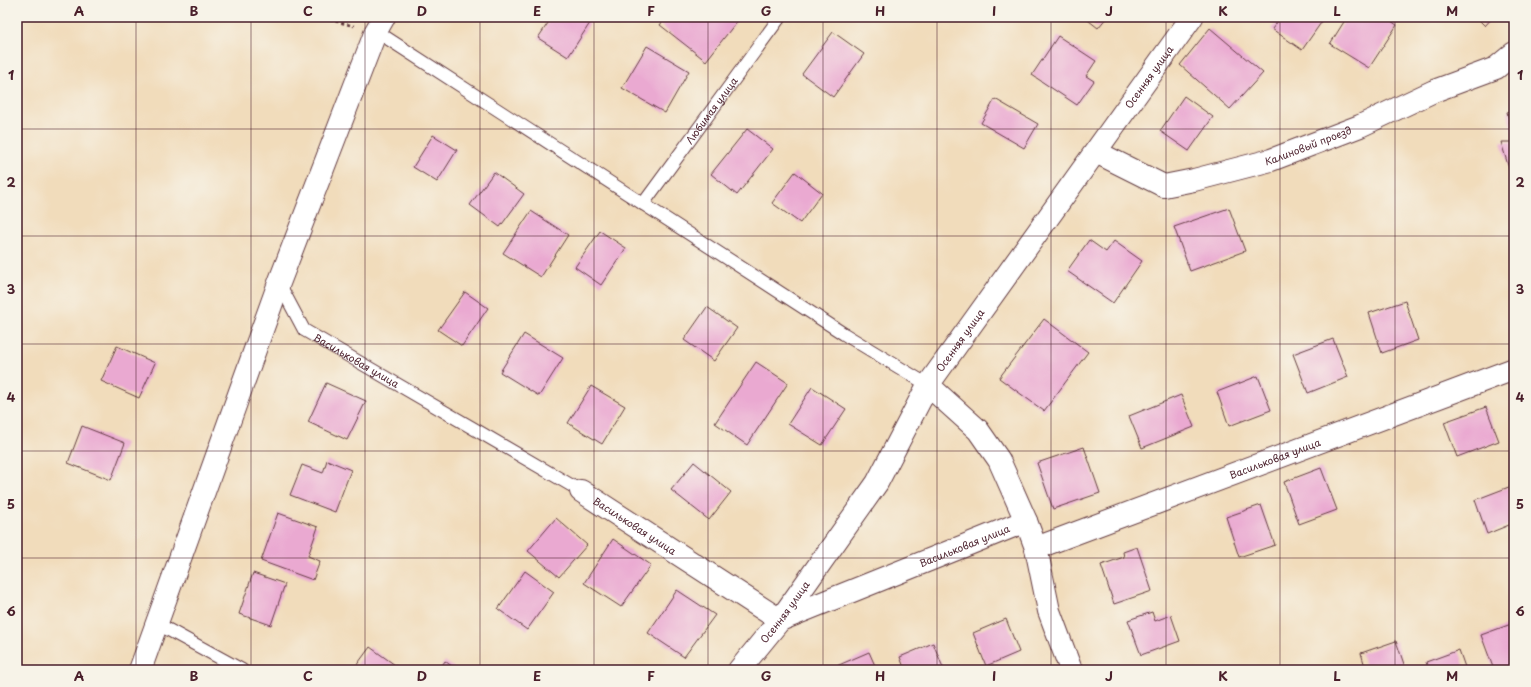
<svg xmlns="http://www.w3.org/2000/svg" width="1531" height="687" font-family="'Playpen Sans',sans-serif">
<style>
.building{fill:#eaa9d1}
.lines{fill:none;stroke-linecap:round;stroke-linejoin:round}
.service-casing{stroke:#633b41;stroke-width:14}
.minor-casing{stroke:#633b41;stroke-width:24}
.path{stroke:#633b41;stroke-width:2.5;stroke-dasharray:3 3;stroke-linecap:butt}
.service{stroke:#fff;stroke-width:12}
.minor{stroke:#fff;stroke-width:22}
.grid{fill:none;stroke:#4a1f2b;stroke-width:1;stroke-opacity:0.55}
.labels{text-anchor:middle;stroke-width:4;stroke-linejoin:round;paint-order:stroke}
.street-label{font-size:10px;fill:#4a1f2b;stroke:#f7f3e8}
.neatline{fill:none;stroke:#4a1f2b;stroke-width:1.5}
.grid-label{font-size:13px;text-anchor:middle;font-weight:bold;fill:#4a1f2b}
</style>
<rect width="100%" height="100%" fill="#f7f3e8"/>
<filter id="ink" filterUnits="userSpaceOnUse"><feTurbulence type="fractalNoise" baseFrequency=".025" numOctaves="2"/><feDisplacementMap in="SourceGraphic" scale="8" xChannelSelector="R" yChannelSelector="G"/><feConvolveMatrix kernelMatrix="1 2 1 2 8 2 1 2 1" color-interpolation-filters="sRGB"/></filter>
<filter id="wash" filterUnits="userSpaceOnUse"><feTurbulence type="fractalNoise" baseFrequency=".012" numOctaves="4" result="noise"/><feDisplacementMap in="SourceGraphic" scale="16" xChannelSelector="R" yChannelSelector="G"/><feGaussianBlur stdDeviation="0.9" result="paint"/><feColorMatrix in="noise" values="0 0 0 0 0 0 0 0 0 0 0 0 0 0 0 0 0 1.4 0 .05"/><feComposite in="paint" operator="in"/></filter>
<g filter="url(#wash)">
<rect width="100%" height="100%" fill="#f1dcbb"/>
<g id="blocks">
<g class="building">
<path d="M552,17H581L590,23L568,57L538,38Z"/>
<path d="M666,17H734L738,20L706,61L660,25Z"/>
<path d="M1084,17H1107L1098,28Z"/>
<path d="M1281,17H1325L1302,50L1272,29Z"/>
<path d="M1347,17H1385L1397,25L1369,68L1330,44Z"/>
<path d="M1476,17H1493L1485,26Z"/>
<path d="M1210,28L1263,73L1230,109L1180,65Z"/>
<path d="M833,32L864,54L833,97L802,74Z"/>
<path d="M1058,36L1096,61L1086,76L1094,81L1077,105L1032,75Z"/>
<path d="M647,46L689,71L665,113L622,88Z"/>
<path d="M1184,96L1213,117L1189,151L1160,131Z"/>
<path d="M995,99L1038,124L1024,148L981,123Z"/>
<path d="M1514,110V137L1507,112Z"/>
<path d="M747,129L773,149L737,195L711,174Z"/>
<path d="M433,135L457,150L437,182L413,167Z"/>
<path d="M1501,142H1514V185Z"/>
<path d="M494,172L524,194L500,227L470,205Z"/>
<path d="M795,172L822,193L800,223L772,203Z"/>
<path d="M1229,208L1245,251L1190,271L1174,227Z"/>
<path d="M531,211L568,235L541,277L503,253Z"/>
<path d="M600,231L626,248L601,285L575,267Z"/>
<path d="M1089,240L1106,252L1114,241L1142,261L1113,303L1067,271Z"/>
<path d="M465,292L488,308L462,346L438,330Z"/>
<path d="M1405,301L1418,340L1382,353L1369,313Z"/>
<path d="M707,307L737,328L714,361L684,340Z"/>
<path d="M1044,319L1088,352L1044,411L999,378Z"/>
<path d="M524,334L563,358L539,396L500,372Z"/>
<path d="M1333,339L1348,377L1308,393L1293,354Z"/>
<path d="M117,346L155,363L139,398L101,381Z"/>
<path d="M756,362L788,383L747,445L715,423Z"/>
<path d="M1258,376L1271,410L1229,426L1217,392Z"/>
<path d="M326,383L366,401L347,440L308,422Z"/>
<path d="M591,386L625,406L602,444L568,423Z"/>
<path d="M812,387L846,409L822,445L788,424Z"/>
<path d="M1181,395L1194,427L1142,448L1129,416Z"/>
<path d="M1486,407L1499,441L1457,457L1444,422Z"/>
<path d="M82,426L125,443L111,480L68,463Z"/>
<path d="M1084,447L1100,493L1053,509L1037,463Z"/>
<path d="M327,460L351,470L335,512L290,495L302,465L323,473Z"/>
<path d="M694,462L731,492L709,520L671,490Z"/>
<path d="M1321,468L1337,510L1299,524L1284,482Z"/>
<path d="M1514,485V523L1487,534L1475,500Z"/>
<path d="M1261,505L1275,545L1239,557L1226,517Z"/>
<path d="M278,513L318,527L308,556L320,561L313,580L261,561Z"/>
<path d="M556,518L587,545L559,577L528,551Z"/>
<path d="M613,539L651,565L621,607L584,583Z"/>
<path d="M1137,547L1152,591L1114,604L1101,565L1124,557L1123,552Z"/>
<path d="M525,571L554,592L527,630L498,609Z"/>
<path d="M253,573L285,584L271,625L239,614Z"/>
<path d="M677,590L715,615L684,657L648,633Z"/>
<path d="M1152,612L1155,621L1171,615L1180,641L1141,655L1128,620Z"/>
<path d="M1006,619L1019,652L986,666L973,633Z"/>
<path d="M1514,623V670H1494L1481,635Z"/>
<path d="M1396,641L1406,670H1366L1361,653Z"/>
<path d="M933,643L944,670H905L900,657Z"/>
<path d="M370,647L402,670H353Z"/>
<path d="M1459,650L1466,670H1429L1426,662Z"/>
<path d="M869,652L877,670H833L832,668Z"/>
<path d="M445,661L457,670H439Z"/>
</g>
</g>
</g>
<g filter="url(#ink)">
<use href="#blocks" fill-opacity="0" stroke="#633b41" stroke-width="1"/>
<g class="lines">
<g class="service-casing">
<g id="service">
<path d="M376,31L844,334L928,385"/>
<path id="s1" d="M643,204L780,17"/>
<path id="s2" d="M279,283L304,330L581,491"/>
<path d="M156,623L242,670"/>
</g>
</g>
<g class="minor-casing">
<g id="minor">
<path id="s3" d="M1096,152L1164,186L1194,180L1271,160L1360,126L1434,91L1496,68L1514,53"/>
<path d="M928,385L978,430L999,460L1026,521L1036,548L1049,611L1071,670"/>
<path id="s4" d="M581,491L780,620L1026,521"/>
<path id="s5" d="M1036,548L1514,369"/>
<path d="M140,670L279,283L376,31L384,17"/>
<path id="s6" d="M739,670L780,620L877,483L928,385L1192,17"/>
</g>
</g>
<path class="path" d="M318,17L354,26"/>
<use href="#service" class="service"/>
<use href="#minor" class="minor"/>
</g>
</g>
<path class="grid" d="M136,17V670M251,17V670M365,17V670M480,17V670M594,17V670M708,17V670M823,17V670M937,17V670M1051,17V670M1166,17V670M1280,17V670M1395,17V670M17,129H1514M17,236H1514M17,344H1514M17,451H1514M17,558H1514"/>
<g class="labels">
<g class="street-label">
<text dy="4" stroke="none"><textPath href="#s6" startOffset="722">Осенняя улица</textPath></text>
<text dy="4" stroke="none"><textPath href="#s1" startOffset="116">Любимая улица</textPath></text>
<text dy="4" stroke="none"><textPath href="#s3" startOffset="226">Калиновый проезд</textPath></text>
<text dy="4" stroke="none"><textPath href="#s6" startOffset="398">Осенняя улица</textPath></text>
<text dy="4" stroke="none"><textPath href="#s2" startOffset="114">Васильковая улица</textPath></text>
<text dy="4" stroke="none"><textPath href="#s5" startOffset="255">Васильковая улица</textPath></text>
<text dy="4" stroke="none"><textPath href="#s4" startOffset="64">Васильковая улица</textPath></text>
<text dy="4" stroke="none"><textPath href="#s4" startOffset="436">Васильковая улица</textPath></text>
<text dy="4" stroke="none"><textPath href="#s6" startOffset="74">Осенняя улица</textPath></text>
</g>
</g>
<rect width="1531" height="687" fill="none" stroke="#f7f3e8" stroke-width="44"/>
<rect x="22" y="22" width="1487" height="643" class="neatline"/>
<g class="grid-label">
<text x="79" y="16">A</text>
<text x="194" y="16">B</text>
<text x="308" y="16">C</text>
<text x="422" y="16">D</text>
<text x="537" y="16">E</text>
<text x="651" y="16">F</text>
<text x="766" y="16">G</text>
<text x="880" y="16">H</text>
<text x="994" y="16">I</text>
<text x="1109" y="16">J</text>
<text x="1223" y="16">K</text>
<text x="1337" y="16">L</text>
<text x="1452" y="16">M</text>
<text x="11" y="80">1</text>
<text x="1520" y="80">1</text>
<text x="11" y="187">2</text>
<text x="1520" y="187">2</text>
<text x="11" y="294">3</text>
<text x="1520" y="294">3</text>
<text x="11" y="402">4</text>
<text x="1520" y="402">4</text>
<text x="11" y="509">5</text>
<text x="1520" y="509">5</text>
<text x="11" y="616">6</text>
<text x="1520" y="616">6</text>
<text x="79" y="681">A</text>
<text x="194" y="681">B</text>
<text x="308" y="681">C</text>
<text x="422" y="681">D</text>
<text x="537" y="681">E</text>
<text x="651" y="681">F</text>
<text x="766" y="681">G</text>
<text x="880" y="681">H</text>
<text x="994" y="681">I</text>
<text x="1109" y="681">J</text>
<text x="1223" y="681">K</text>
<text x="1337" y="681">L</text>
<text x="1452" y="681">M</text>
</g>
</svg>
